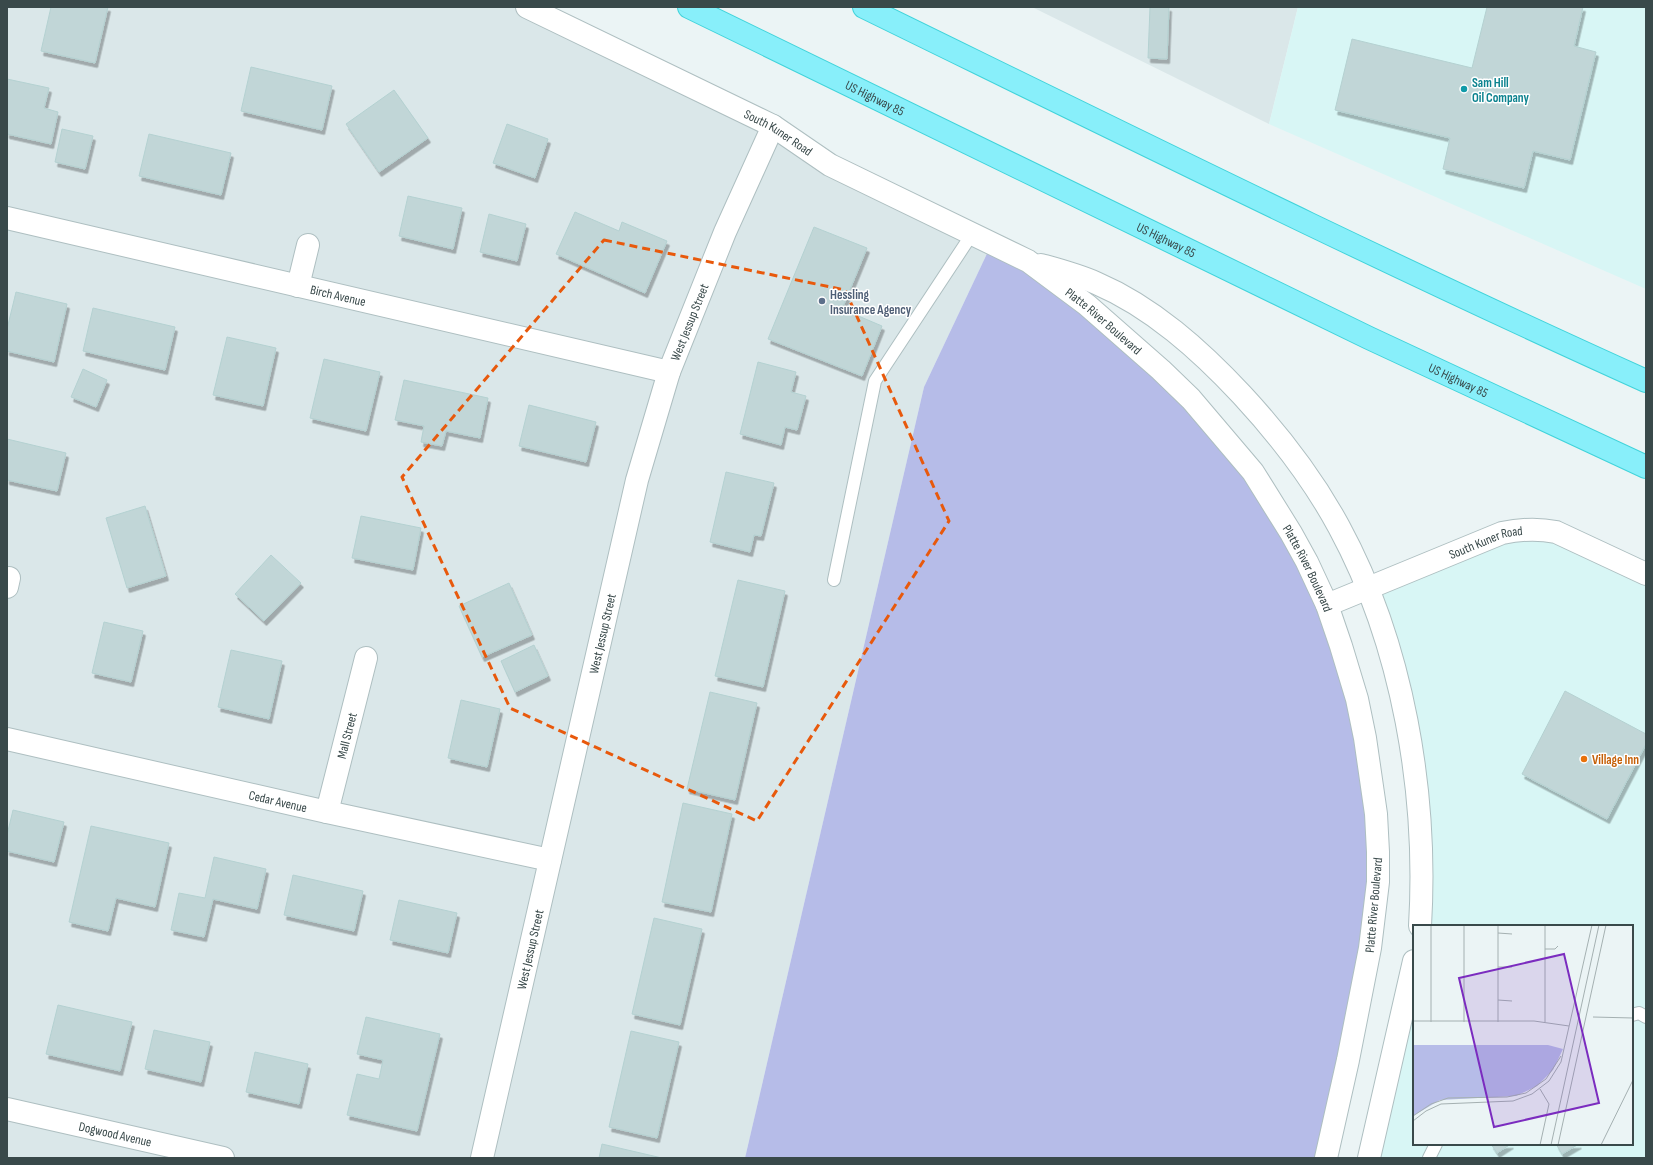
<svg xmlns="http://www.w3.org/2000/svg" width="1653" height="1165" font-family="'Sofia Sans Condensed',sans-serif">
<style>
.residential{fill:#dae7e9}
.commercial{fill:#d8f6f5}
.green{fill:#b6bce8}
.building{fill:#c1d6d7;stroke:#b4d1d1;filter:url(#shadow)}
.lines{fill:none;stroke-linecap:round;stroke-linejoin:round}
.service-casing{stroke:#aebfc1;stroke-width:14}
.minor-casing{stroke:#aebfc1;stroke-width:24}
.tertiary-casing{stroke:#aebfc1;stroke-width:24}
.trunk-casing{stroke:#41d3da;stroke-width:24}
.service{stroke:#fff;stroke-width:12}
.minor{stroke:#fff;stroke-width:22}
.tertiary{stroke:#fff;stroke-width:22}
.trunk{stroke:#88effa;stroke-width:22}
.marked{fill:none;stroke:#e8590c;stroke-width:3;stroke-dasharray:8 5;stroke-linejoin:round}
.culture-dot{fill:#0f9aa8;stroke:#fff;stroke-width:1.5}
.service-dot{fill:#5c6f8a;stroke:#fff;stroke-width:1.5}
.food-dot{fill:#e8710a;stroke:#fff;stroke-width:1.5}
.labels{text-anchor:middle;stroke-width:3;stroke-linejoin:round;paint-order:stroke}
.culture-label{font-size:13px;font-weight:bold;fill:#0d838f;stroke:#fff;text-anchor:start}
.street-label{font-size:13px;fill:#39494a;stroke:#fff}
.service-label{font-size:13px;font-weight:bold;fill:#4e5e75;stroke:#fff;text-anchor:start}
.food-label{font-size:13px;font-weight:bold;fill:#c56008;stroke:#fff;text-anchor:start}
.inset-road{fill:none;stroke:#a4b0b1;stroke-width:1}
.view{fill:#7b2cbf;fill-opacity:0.15;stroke:#7b2cbf;stroke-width:2}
.inset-edge{fill:none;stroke:#39494a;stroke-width:2}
</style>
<defs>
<filter id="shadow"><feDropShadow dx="2.5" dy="4.5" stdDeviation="0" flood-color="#0004"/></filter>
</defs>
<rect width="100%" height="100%" fill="#ebf4f5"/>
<g class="residential">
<path d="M7,7H527L992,243L924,387L745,1158H7Z"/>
<path d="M1032,7H1298L1269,124Z"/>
</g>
<g class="commercial">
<path d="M1298,7H1646V289L1269,124Z"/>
<path d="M1529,529L1646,574V1158H1369L1414,961V1144H1632V926H1420V842L1368,587Z"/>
</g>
<path class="green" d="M992,243L1087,305L1253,472L1327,605L1378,852L1326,1158H745L924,387Z"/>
<g class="building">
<path d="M51,7H108L95,63L41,51Z"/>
<path d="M1150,7H1169L1167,59L1148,58Z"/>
<path d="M1487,7H1583L1574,46L1596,52L1570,160L1533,151L1524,188L1443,169L1450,138L1335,110L1352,39L1472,68Z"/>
<path d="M251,67L332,86L322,130L241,111Z"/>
<path d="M7,79L49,88L44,108L58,112L51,144L7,134Z"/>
<path d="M394,90L428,138L379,172L346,124Z"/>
<path d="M507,124L548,139L535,178L493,163Z"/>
<path d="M62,129L93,136L85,169L55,162Z"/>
<path d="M149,134L231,153L221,195L139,176Z"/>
<path d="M408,196L462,208L453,249L399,236Z"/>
<path d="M575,212L619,231L622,222L667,241L645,293L556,254Z"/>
<path d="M489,214L526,224L517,261L480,252Z"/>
<path d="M814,227L867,248L842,309L882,326L862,376L768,339Z"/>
<path d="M16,292L67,304L54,362L7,351V329Z"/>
<path d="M93,308L175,327L165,370L83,351Z"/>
<path d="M227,337L276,348L263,406L213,395Z"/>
<path d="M324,359L380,372L366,431L310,418Z"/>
<path d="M758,362L796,372L791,392L806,396L797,430L785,427L781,445L740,434Z"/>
<path d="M83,369L107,380L96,407L71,397Z"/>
<path d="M404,380L488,398L480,438L446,431L442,446L421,442L424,426L395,420Z"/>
<path d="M529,405L596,422L586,462L519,446Z"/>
<path d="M7,439L66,453L57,491L7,480Z"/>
<path d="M726,472L774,483L761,536L754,535L750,552L710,542Z"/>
<path d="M145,506L166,576L127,588L106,518Z"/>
<path d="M361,516L421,528L413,570L352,558Z"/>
<path d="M271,555L301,583L264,621L235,594Z"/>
<path d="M738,580L785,591L763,687L715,676Z"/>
<path d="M509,583L532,635L482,657L459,606Z"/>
<path d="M104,622L143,631L131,682L92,673Z"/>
<path d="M534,645L548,676L515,692L501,661Z"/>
<path d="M231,650L282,661L269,719L218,707Z"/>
<path d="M1565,691L1646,734V744L1607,819L1522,774Z"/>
<path d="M710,692L757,703L735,800L687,789Z"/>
<path d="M461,700L500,709L487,767L448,758Z"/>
<path d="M683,803L732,814L711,912L662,902Z"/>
<path d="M13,810L64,822L54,862L7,851V835Z"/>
<path d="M91,826L169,843L155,907L116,898L108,931L69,922Z"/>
<path d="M214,857L266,869L257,909L213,899L204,937L171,930L179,893L205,898Z"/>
<path d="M293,875L363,891L354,931L284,915Z"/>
<path d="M399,900L457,913L448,953L390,940Z"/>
<path d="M654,918L702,929L680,1025L632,1014Z"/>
<path d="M58,1005L132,1022L120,1071L46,1054Z"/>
<path d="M366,1017L440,1034L417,1131L347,1115L357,1074L379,1079L383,1060L357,1054Z"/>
<path d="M154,1030L210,1042L201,1082L145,1069Z"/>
<path d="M631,1031L679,1042L657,1138L609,1127Z"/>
<path d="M255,1052L308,1064L299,1104L246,1092Z"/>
<path d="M602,1144L662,1158H599Z"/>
<path d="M1491,1144H1511L1497,1153Z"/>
<path d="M1556,1144H1579L1562,1154Z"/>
</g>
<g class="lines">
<g class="service-casing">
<g id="service">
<path d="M834,580L875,381L972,234"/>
<path d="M1632,1015L1639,1013L1646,1017"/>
<path d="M1429,1158L1436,1144"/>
</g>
</g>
<g class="minor-casing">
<g id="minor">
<path id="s1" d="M7,218L669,372"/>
<path d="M298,286L308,245"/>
<path d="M7,587L9,578"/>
<path id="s2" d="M7,739L327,812L550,860"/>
<path id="s3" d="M327,812L366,658"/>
<path id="s4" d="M7,1109L223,1158"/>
<path id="s5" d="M482,1158L637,480L669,372L725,232L773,126"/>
</g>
</g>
<g class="tertiary-casing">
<g id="tertiary">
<path id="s6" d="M527,7L773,126L830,165L1028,261L1087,305L1161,370L1191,399L1253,472L1291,533L1307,562L1327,605L1341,646L1357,699L1365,738L1376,814L1378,852V882L1370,948L1348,1060L1326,1158"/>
<path d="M1041,265C1059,270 1078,275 1096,283C1152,307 1200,350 1242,395C1279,435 1313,479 1339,527C1403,645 1428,793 1420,926"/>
<path id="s7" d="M1327,605L1502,533C1521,529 1537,528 1556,532L1646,574"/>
<path d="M1369,1158L1414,961"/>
</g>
</g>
<g class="trunk-casing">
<g id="trunk">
<path id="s8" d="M689,7L1369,338L1646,467"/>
<path d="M864,7C1124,134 1382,262 1646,381"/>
</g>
</g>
<use href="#service" class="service"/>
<use href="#minor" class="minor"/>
<use href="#tertiary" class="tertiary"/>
<use href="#trunk" class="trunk"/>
</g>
<path class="marked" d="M604,240L845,290L949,521L757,821L510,708L402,477Z"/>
<circle class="culture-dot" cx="1464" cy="89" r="4"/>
<circle class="service-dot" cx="822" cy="301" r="4"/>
<circle class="food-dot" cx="1584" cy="759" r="4"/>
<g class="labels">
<g class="culture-label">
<text x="1472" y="87">Sam Hill<tspan x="1472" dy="15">Oil Company</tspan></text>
</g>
<g class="street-label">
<text dy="5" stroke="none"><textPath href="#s8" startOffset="207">US Highway 85</textPath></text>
<text dy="5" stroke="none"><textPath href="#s6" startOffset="281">South Kuner Road</textPath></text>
<text dy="5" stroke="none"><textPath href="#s8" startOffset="531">US Highway 85</textPath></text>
<text dy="5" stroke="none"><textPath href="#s1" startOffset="340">Birch Avenue</textPath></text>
<text dy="5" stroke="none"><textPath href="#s6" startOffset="659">Platte River Boulevard</textPath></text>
<text dy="5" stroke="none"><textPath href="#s5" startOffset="862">West Jessup Street</textPath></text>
<text dy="5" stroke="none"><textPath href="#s8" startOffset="855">US Highway 85</textPath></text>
<text dy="5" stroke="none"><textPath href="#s7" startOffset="171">South Kuner Road</textPath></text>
<text dy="5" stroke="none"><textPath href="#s6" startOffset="983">Platte River Boulevard</textPath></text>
<text dy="5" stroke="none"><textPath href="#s5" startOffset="538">West Jessup Street</textPath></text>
<text dy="5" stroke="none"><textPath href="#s3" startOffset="79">Mall Street</textPath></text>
<text dy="5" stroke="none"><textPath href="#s2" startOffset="278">Cedar Avenue</textPath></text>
<text transform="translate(1373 905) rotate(-85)" y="5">Platte River Boulevard</text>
<text dy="5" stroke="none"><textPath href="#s5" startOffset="214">West Jessup Street</textPath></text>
<text dy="5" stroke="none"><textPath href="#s4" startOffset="111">Dogwood Avenue</textPath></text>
</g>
<g class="service-label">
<text x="830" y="299">Hessling<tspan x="830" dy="15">Insurance Agency</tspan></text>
</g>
<g class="food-label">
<text x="1592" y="764">Village Inn</text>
</g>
</g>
<g transform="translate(1413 925)">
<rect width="220" height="220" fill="#ebf4f5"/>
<path d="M0,120H135L150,124L140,145L124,161L103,171L27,175L0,191Z" fill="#b6bce8"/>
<path class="inset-road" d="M51,0V97M85,0V97M85,8L99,9M132,24H142L145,21M85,42H99M85,75L99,76M180,92L220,93M0,96H121L156,101M18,97V0M132,97V0M127,164L136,179L127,220M0,191L18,179L35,173L94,172L113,168L133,154L148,131M0,196L13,186L28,179L100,176L119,169L136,156L148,137L179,0M138,220L186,0M145,220L193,0M188,220L220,155"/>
<path class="view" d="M151,29L186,178L81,202L46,53Z"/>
<rect width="220" height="220" class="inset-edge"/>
</g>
<rect width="1653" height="1165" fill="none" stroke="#39494a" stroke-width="16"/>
</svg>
